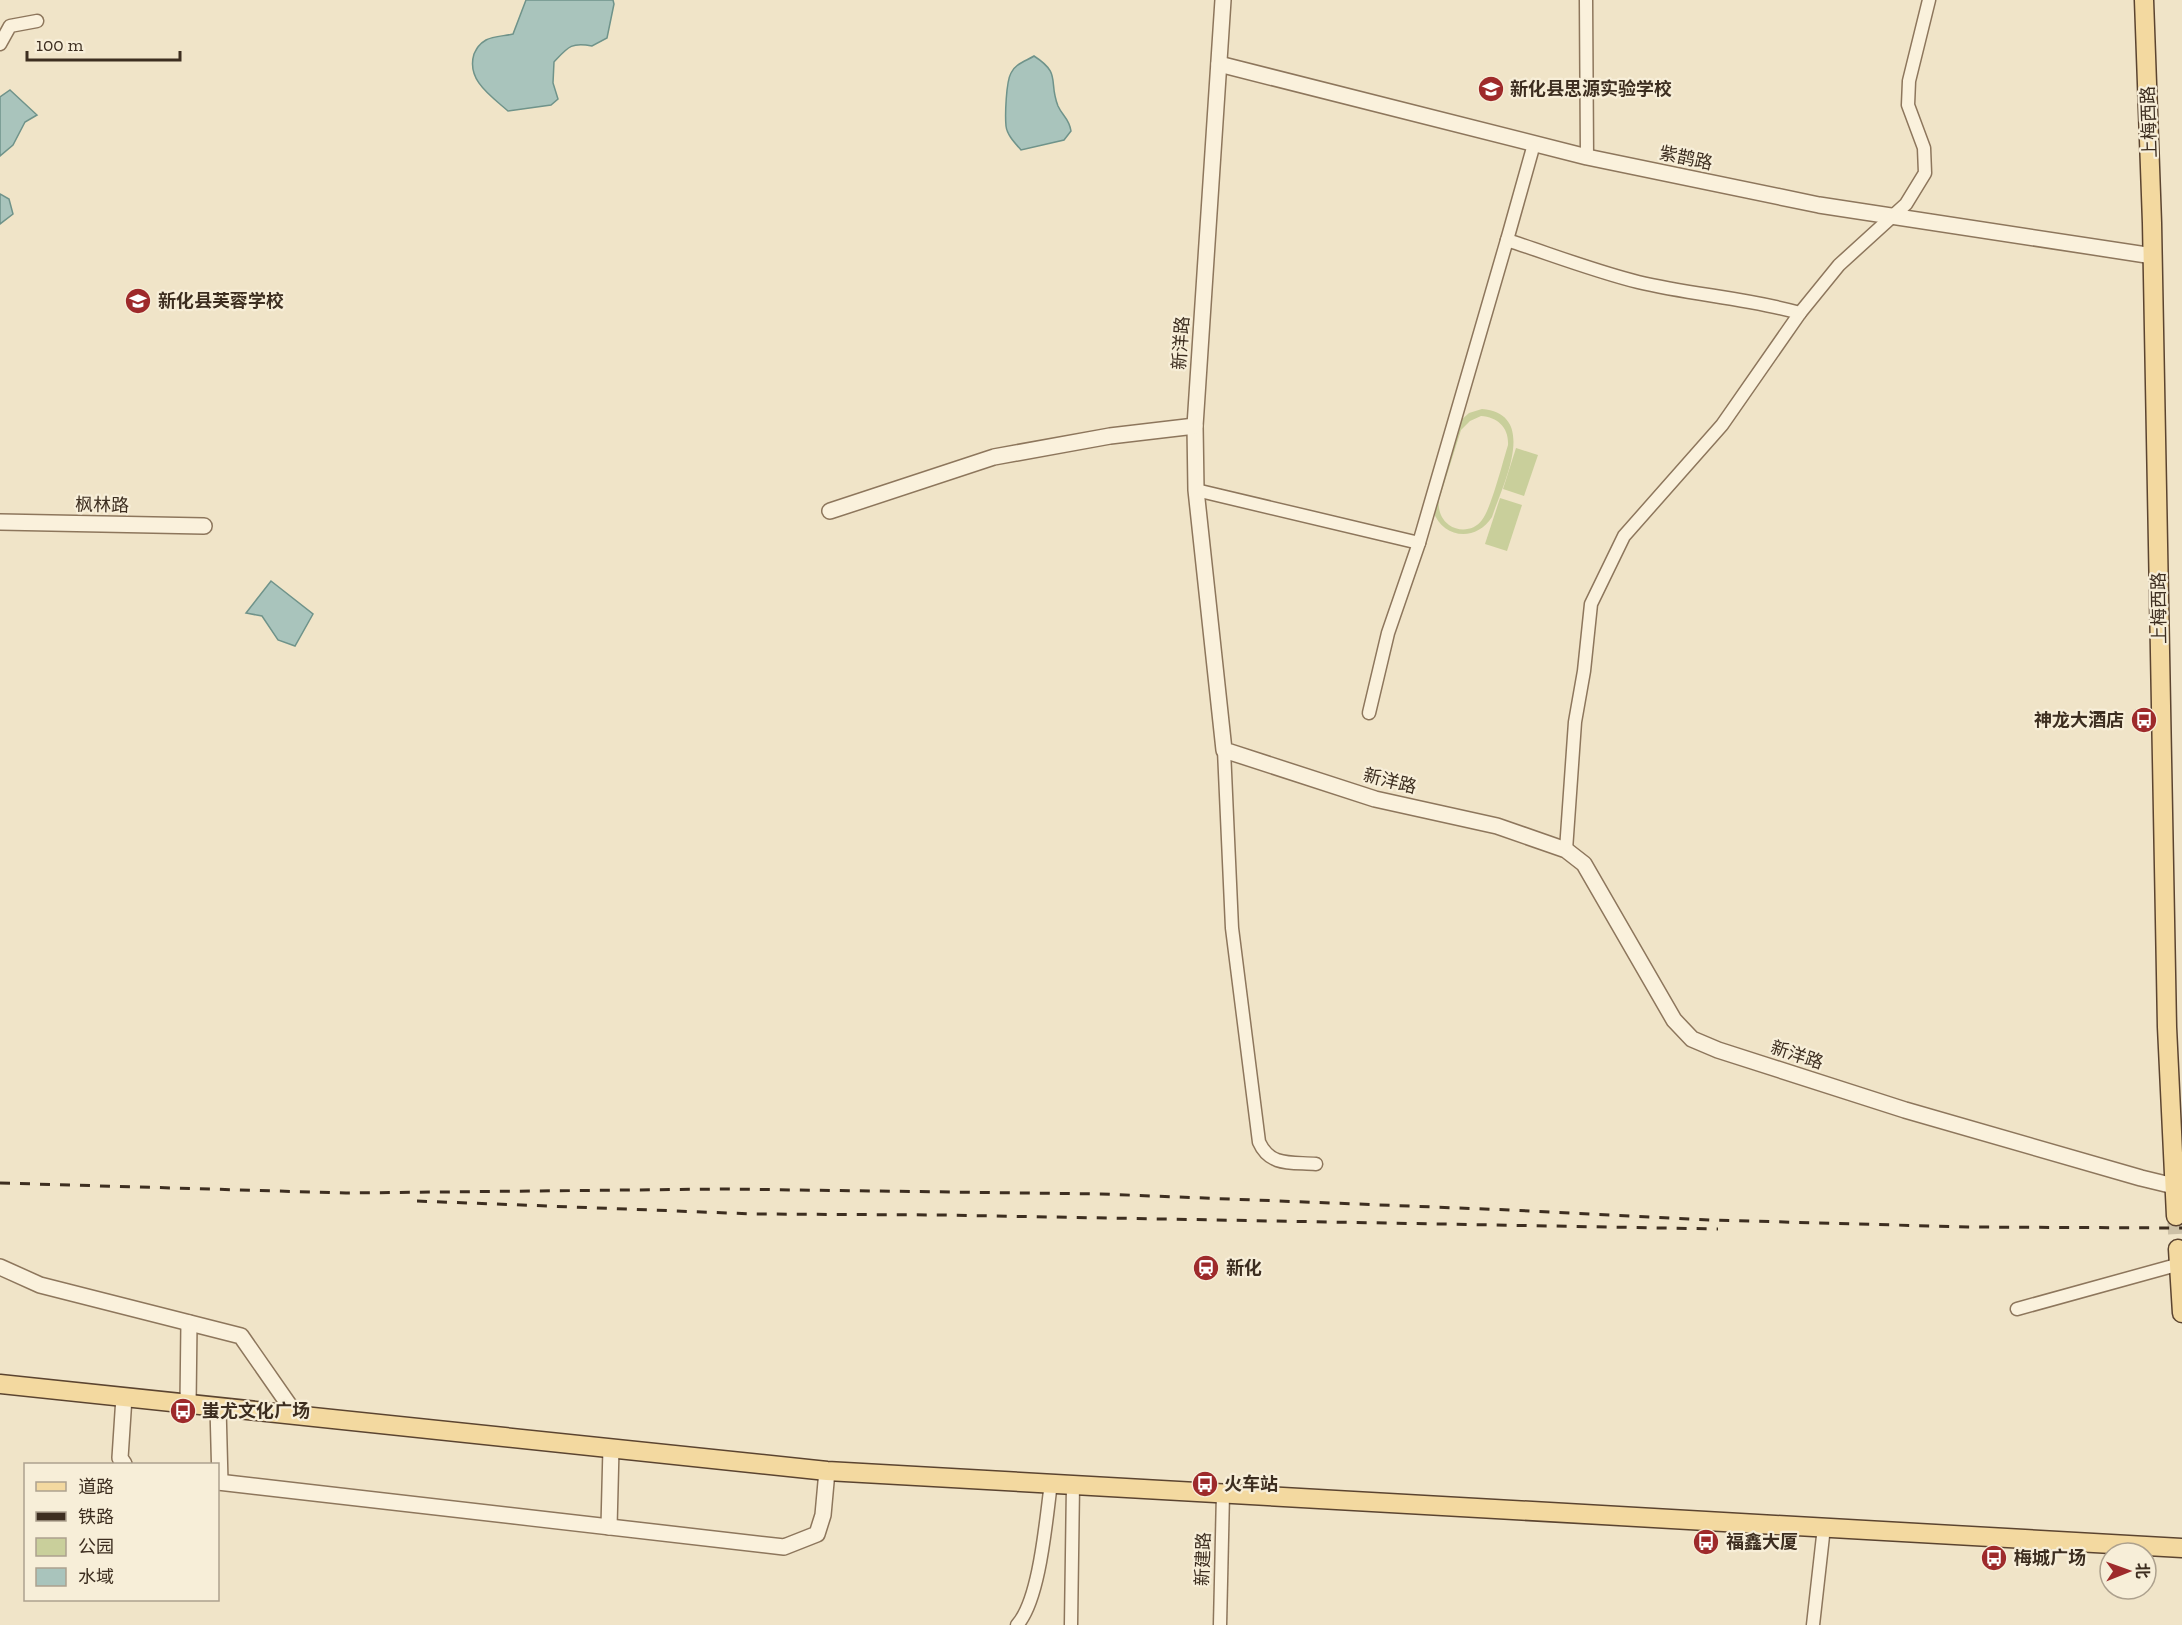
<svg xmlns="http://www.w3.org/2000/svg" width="2182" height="1625" font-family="'Zilla Slab','Noto Sans SC',serif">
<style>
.green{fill:#c9cf9b;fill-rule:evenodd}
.water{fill:#a9c4bc;stroke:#6f938a;stroke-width:1.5}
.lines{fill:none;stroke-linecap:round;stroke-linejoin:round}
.primary-tunnel{stroke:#ccc0a6;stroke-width:18;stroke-dasharray:18 9;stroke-linecap:butt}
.minor-casing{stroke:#8d765c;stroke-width:15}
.tertiary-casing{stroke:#8d765c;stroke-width:18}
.primary-casing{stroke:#5b4430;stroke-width:21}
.minor{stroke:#faf1dc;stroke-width:12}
.tertiary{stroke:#faf1dc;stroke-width:15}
.primary{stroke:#f3d9a0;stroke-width:18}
.rail{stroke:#3d2e20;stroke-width:3;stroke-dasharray:10 10;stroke-linecap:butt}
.labels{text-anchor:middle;stroke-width:4.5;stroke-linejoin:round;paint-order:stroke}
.poi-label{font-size:18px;font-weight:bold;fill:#3d2e20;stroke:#f7eed8;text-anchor:start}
.street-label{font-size:18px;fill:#3d2e20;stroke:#f7eed8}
</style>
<rect width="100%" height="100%" fill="#f0e4c8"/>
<g class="green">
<path d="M1482,409C1540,414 1502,486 1492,517C1476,542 1443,539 1433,511L1459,422L1469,413ZM1481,416C1498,417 1509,428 1508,445C1503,461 1491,509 1482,520C1474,531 1459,532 1449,525C1440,518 1438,509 1439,500L1461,430L1470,421Z"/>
<path d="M1516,448L1538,455L1524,496L1503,489Z"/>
<path d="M1500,498L1522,505L1507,551L1485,544Z"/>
</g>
<g class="water">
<path d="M526,0H613L614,4L607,38L592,46C571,42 568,47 554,62L553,83L558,99L551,105L508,111C491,96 466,80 474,54C477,48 479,44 486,40C493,36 505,36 513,34Z"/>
<path d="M1034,56C1062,74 1048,81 1058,106C1063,117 1069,118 1071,131L1064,140L1021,150C1015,143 1007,135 1006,126C1005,115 1006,82 1011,73C1015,64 1026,61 1034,56Z"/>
<path d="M10,90L37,115L25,122L13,145L0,156V97Z"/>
<path d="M0,194L9,199L13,214L0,224Z"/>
<path d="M271,581L313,614L295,646L278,640L262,616L246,613Z"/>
</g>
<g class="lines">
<path class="primary-tunnel" d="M2176,1216L2178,1249"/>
<g class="minor-casing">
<g id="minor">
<path d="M1586,0L1587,157"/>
<path d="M0,44L10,26L37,21"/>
<path d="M1507,240L1534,144"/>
<path d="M1196,490L1419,543L1507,240C1550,254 1594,271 1638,282C1692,295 1747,298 1800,313"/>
<path d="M1369,713L1388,633L1419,543"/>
<path d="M1224,750L1232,928L1259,1142C1270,1167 1292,1162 1316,1164"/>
<path d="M1566,850L1575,722L1584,671L1591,604L1624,536L1722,425L1800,313L1839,265L1906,204L1925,173L1924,148L1908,105L1909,81L1929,0"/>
<path d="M2017,1309L2180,1264"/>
<path d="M1017,1625C1040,1600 1046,1519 1051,1483"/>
<path d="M1071,1625L1073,1485"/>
<path d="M1220,1625L1223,1493"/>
<path d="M1813,1625L1824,1527"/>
</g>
</g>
<g class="tertiary-casing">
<g id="tertiary">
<path d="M1223,0L1195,426L1196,490L1224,750L1375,799L1497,826L1566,850L1584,864L1674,1020L1692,1039L1718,1050L1905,1110L2141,1178L2174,1186"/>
<path d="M1219,64L1587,157L1819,205L2153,256"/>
<path d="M830,511L994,457L1110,436L1195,426"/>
<path d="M0,522L204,526"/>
<path d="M0,1267L40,1285L241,1336L296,1415"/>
<path d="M124,1397L120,1458L124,1464"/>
<path d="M188,1404L189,1323"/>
<path d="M218,1407L220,1482"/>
<path d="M218,1482L784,1547L817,1534L823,1515L827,1471"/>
<path d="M609,1527L611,1448"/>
</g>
</g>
<g class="primary-casing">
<g id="primary">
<path d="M2144,0L2152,223L2167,1027L2176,1216"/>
<path d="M2178,1249L2182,1313"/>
<path d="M0,1384L827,1471L2182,1548"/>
</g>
</g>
<use href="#minor" class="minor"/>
<use href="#tertiary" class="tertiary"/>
<use href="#primary" class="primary"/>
<g class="rail">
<path d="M0,1183L346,1193L723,1189L1101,1194L1510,1210L1711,1220L1968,1227L2182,1228"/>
<path d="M417,1201L755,1214L940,1215L1718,1229"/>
</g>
</g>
<defs>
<g id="school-disc" transform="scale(1.35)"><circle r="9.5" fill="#9e2a2b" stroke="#f7eed8"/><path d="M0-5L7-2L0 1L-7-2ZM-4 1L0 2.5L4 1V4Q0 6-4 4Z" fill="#fff"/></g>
<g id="bus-disc" transform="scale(1.35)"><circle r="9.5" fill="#9e2a2b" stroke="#f7eed8"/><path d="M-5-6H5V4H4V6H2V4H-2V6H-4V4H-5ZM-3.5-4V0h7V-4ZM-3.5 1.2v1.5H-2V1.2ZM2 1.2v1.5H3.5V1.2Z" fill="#fff"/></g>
<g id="station-disc" transform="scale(1.35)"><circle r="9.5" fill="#9e2a2b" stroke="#f7eed8"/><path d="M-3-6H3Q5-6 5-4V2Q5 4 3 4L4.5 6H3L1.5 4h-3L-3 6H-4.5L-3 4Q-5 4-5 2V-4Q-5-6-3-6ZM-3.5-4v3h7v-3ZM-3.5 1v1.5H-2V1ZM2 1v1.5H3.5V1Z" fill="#fff"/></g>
</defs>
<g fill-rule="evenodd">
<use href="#school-disc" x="1491" y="89"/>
<use href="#school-disc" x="138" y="301"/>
<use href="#bus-disc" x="2144" y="720"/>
<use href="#station-disc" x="1206" y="1268"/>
<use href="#bus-disc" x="183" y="1411"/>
<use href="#bus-disc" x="1205" y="1484"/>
<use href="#bus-disc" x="1706" y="1542"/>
<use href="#bus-disc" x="1994" y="1558"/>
</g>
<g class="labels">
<g class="poi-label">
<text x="1510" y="95">新化县思源实验学校</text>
<text x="158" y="307">新化县芙蓉学校</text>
<text x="2124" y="726" text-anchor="end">神龙大酒店</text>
<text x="1226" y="1274">新化</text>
<text x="202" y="1417">蚩尤文化广场</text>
<text x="1224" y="1490">火车站</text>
<text x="1726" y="1548">福鑫大厦</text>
<text x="2014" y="1564">梅城广场</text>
</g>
<g class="street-label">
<text transform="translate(2149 122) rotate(-92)" y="6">上梅西路</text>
<text transform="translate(1686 158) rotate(12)" y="6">紫鹊路</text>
<text transform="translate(1181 343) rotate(-86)" y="6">新洋路</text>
<text transform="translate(102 505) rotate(1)" y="6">枫林路</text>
<text transform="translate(2159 608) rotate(-91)" y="6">上梅西路</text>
<text transform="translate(1390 781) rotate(14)" y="6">新洋路</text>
<text transform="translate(1797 1055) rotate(18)" y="6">新洋路</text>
<text transform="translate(1203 1559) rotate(-88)" y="6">新建路</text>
</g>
</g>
<rect x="24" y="1463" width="195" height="138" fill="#f7eed8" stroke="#ada18e" stroke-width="1.5"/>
<rect x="36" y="1482" width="30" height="9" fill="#f3d9a0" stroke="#ada18e" stroke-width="1.5"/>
<text x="78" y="1493" font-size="18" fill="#3d2e20">道路</text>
<rect x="36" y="1512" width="30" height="9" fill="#3d2e20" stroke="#ada18e" stroke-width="1.5"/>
<text x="78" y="1523" font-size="18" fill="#3d2e20">铁路</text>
<rect x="36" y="1538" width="30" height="18" fill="#c9cf9b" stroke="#ada18e" stroke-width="1.5"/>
<text x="78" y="1553" font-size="18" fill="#3d2e20">公园</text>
<rect x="36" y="1568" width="30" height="18" fill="#a9c4bc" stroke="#ada18e" stroke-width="1.5"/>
<text x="78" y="1583" font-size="18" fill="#3d2e20">水域</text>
<g transform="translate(2128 1571) rotate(89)"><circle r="28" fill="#f7eed8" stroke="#ada18e" stroke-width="1.5"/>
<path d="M0-4.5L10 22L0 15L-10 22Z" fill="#9e2a2b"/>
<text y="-9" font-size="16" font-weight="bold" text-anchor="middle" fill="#3d2e20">北</text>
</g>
<path d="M27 51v9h153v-9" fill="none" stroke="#3d2e20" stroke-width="3"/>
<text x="36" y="51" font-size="18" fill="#3d2e20" stroke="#f7eed8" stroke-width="4.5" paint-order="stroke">100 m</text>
</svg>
